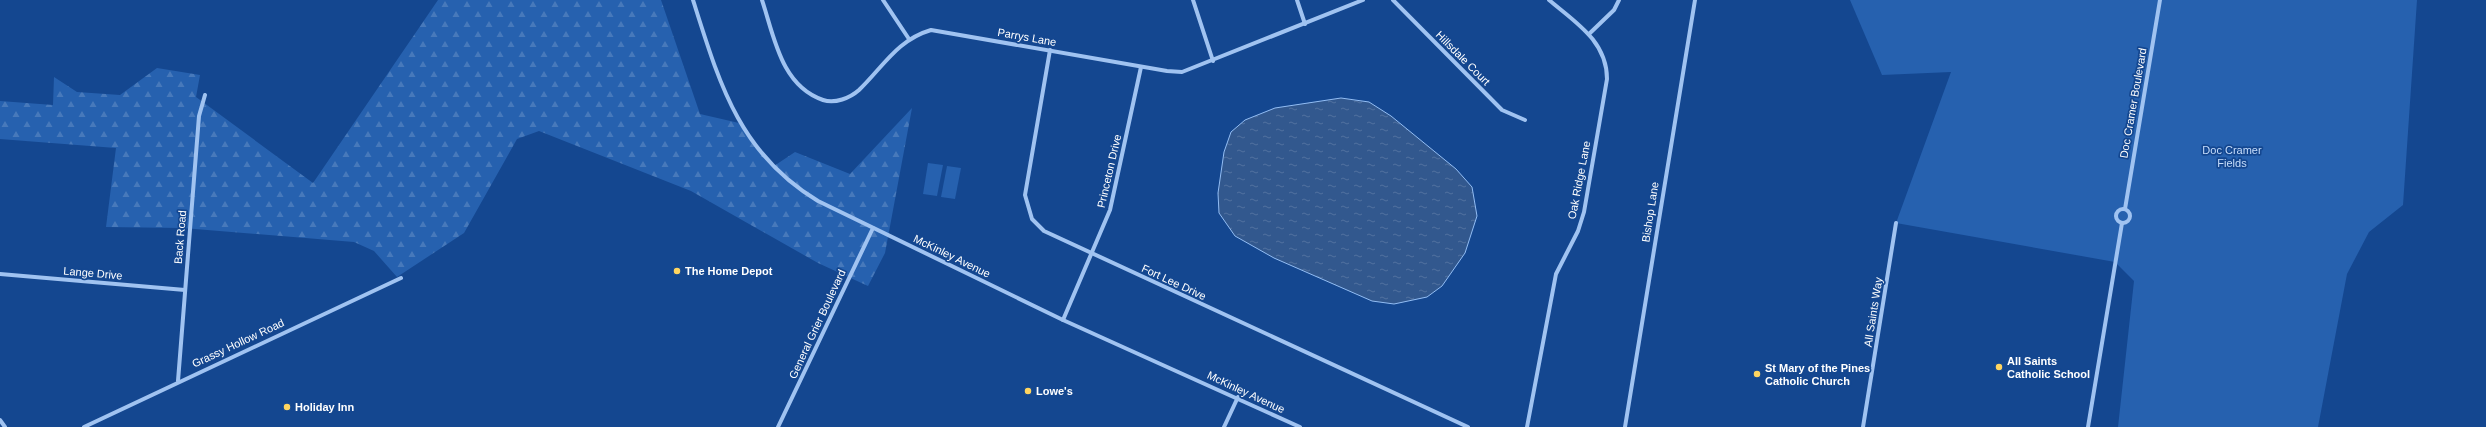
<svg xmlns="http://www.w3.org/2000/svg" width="2486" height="427" font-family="Arial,sans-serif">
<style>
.forest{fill:url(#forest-firs)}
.green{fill:#2661af}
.water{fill:url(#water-ripples);stroke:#92bdf4}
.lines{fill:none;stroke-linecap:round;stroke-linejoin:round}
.street{stroke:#a0c3f1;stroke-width:4}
.poi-dot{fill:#ffd560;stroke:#144790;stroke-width:1.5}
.labels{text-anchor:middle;stroke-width:3.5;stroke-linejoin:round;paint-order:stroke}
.street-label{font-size:11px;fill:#fff;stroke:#144790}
.park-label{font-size:11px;fill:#c7defc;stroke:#144790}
.poi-label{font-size:11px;font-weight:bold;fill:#fff;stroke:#144790;text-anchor:start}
</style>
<defs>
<pattern id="forest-firs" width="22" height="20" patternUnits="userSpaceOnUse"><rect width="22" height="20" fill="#2661af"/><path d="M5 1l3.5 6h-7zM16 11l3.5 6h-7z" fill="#4779bb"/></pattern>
<pattern id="water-ripples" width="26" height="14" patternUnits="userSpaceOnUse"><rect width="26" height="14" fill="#32588e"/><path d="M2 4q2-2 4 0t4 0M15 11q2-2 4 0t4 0" fill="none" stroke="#51719f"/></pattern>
</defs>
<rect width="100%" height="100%" fill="#144790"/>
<path class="forest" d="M438,0H661L700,114L739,123L774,166L795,152L850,174L912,108L885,253L868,286L818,263L691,191L539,131L517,139L464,233L397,277L374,251L354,242L183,228L106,227L116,148L0,139V101L53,105L54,77L77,92L120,95L157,68L200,75L196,97L313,183Z"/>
<g class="green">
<path d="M1850,0H2417L2403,205L2369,232L2347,274L2318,427H2118L2134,281L2115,262L1896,223L1951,72L1882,75Z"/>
<path d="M928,163L943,165L937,196L923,194Z"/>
<path d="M947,166L961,168L955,199L941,197Z"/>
</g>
<path class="water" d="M1341,98L1369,102L1391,116L1456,169L1472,187L1477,216L1465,253L1442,286L1427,297L1394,304L1372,301L1274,258L1235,236L1219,213L1218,193L1224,152L1231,132L1245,120L1275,108Z"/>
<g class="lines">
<g class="street">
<path d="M693,0C719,82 739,154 818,201L1063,320L1300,427"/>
<path d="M762,0C774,36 781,86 823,100C835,104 850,98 859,90C883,67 897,40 931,30L1167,71L1182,72L1363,0"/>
<path d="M883,0L909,39"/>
<path d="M1193,0L1213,61"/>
<path d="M1297,0L1305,24"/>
<path d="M1393,0L1502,110L1525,120"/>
<path d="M1589,34L1614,10L1619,0"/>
<path d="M1050,50L1025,195L1032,219L1044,231L1468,427"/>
<path d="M2125,209L2160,0"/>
<circle cx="2123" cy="216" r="7"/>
<path d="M0,274L185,290"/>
<path d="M1063,320L1110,210L1141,67"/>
<path d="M178,381L199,116L205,95"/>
<path d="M0,420L5,427"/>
<path d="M84,427L401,278"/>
<path d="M778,427L873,228"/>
<path d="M1224,427L1238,397"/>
<path d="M1527,427L1556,274L1578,231L1584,212L1607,79C1607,41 1575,22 1549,0"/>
<path d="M1625,427L1695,0"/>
<path d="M1863,427L1896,223"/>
<path d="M2088,427L2122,223"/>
</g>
</g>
<g class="poi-dot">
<circle cx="677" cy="271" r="4"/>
<circle cx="1999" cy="367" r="4"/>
<circle cx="1757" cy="374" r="4"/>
<circle cx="1028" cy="391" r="4"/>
<circle cx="287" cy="407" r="4"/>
</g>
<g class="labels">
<g class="street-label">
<text transform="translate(1027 37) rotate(10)" y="4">Parrys Lane</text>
<text transform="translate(1463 58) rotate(45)" y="4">Hillsdale Court</text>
<text transform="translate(2133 103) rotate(-80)" y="4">Doc Cramer Boulevard</text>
<text transform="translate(1109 171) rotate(-77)" y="4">Princeton Drive</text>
<text transform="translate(1579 180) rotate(-79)" y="4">Oak Ridge Lane</text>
<text transform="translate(1650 212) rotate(-81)" y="4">Bishop Lane</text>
<text transform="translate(180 237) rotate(-85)" y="4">Back Road</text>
<text transform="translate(952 256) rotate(26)" y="4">McKinley Avenue</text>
<text transform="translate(93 273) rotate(5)" y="4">Lange Drive</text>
<text transform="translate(1174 282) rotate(25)" y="4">Fort Lee Drive</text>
<text transform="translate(1873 312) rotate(-81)" y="4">All Saints Way</text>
<text transform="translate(817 324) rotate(-65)" y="4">General Grier Boulevard</text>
<text transform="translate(238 343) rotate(-25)" y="4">Grassy Hollow Road</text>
<text transform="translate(1246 392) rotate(25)" y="4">McKinley Avenue</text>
</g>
<g class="park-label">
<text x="2232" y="154">Doc Cramer<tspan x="2232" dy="13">Fields</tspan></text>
</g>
<g class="poi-label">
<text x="685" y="275">The Home Depot</text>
<text x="2007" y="365">All Saints<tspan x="2007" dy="13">Catholic School</tspan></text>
<text x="1765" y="372">St Mary of the Pines<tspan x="1765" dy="13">Catholic Church</tspan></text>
<text x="1036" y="395">Lowe's</text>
<text x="295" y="411">Holiday Inn</text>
</g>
</g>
</svg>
